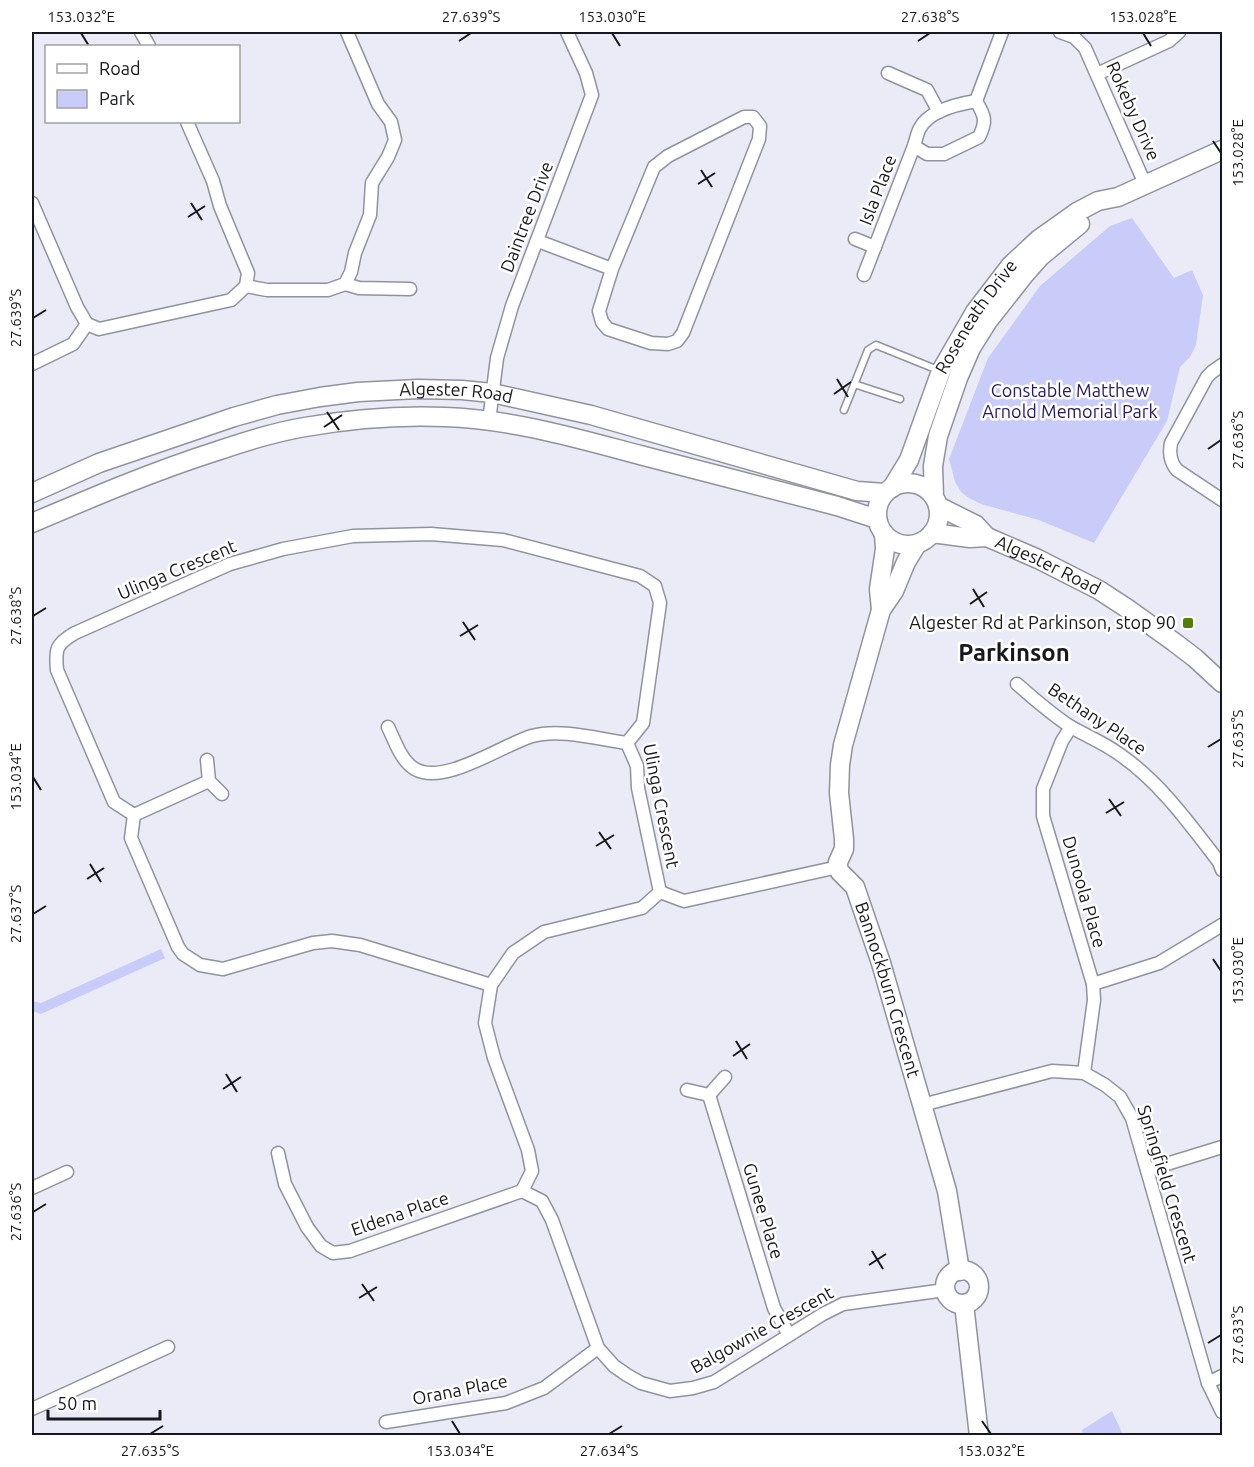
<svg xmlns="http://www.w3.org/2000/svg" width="1254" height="1467" font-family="Ubuntu,sans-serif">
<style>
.green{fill:#c9ccf9}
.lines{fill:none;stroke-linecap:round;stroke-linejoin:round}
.lane-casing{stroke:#91929d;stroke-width:9}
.street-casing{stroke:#91929d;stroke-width:15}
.secondary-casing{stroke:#91929d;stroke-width:21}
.lane{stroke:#fff;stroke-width:6}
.street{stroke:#fff;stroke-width:12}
.secondary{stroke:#fff;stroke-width:18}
.ticks{fill:none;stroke:#17181c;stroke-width:2}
.poi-dot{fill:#517f09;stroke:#fff;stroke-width:2}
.labels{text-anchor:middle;stroke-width:5;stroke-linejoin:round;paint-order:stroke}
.street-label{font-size:18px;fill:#17181c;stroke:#fff}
.park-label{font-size:18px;fill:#261965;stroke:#fff}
.poi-label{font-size:18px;fill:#17181c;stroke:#fff;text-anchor:end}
.district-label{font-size:24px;font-weight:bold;fill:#17181c;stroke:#fff}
.neatline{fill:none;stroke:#17181c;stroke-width:2}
.ticks-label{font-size:15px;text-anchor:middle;fill:#17181c}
</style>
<rect width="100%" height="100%" fill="#eaebf7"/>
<g class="green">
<path d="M1132,218L1174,278L1192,270L1203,295L1196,345L1190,357L1180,367L1167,421L1094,543L1039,520L981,504L969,498L961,492L955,482L949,459L988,358L1040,286L1110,226Z"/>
<path d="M161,949L165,958L41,1014L32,1011V1001L41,1003Z"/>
<path d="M1112,1411L1123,1435H1083L1082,1430Z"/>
</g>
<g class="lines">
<g class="lane-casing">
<g id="lane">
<path d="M854,384L900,399"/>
<path d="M844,410L868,350L876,345L938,370"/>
</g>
</g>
<g class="street-casing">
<g id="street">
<path d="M141,32L149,46"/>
<path d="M1060,32L1074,37L1085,48L1145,184"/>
<path d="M888,73L927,90L939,112"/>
<path d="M1097,74L1169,41L1179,32"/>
<path d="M914,146L927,154H944L979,137C987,121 985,116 976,101"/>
<path d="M32,203L77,307L87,324L99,329L231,300L246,286L248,273L220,206L213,181L187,122"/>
<path d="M855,239L875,247"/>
<path d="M538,241L612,269L654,167L668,156L744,117H753L760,126L759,139L683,333L677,341L668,344L651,343L608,329L602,322L599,311L612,269"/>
<path d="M864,275L914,146C916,140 917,133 920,128C929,111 958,104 976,101L1002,32"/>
<path d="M345,284L359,288L410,289"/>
<path d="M246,286L267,290H328L345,284L351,272L355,253L370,215L372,183L388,157L395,140L391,122L378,104L347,32"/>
<path d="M32,364L73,344L87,324"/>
<path d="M1222,365L1212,372L1207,377L1171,443C1169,453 1170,462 1177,470L1222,500"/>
<path d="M489,421L497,358L512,306L592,95L586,73L567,32"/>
<path d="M1017,684C1034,699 1051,714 1071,727C1087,736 1104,743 1119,754C1160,782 1189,823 1219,862L1222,870"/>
<path d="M388,727C395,741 401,761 415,769C444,786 502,745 532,736C560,728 598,739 627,743"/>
<path d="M1071,727L1062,741L1043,789V816L1093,984L1094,1000L1084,1073"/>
<path d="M207,760L209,781L222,794"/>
<path d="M134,815L209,781"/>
<path d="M838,867L684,901L660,892L642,908L544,932L513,953L491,985L485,1023L494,1058L528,1150L532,1171L522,1191L542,1201L552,1220L598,1348L614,1366L627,1375L641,1383L670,1391L693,1388L714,1382L823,1314L843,1304L945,1290"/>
<path d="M1093,984L1159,963L1222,925"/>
<path d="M491,985L360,945L332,941L313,943L223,969L200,965L183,954L178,947L131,838L134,815L114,802L57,670C55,649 56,644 75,633L230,564L283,549L353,536L431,534L503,540L640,576L655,586L660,603L643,723L627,743L637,766L638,788L660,892"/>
<path d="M687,1090L709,1095L725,1077"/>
<path d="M709,1095L774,1308L789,1335"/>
<path d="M922,1105L1052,1071L1084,1073L1105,1085L1120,1097L1132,1118L1208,1383L1222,1412"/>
<path d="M278,1153L285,1184L307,1227L321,1246L333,1253L350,1251L522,1191"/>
<path d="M1147,1170L1222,1147"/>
<path d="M32,1188L67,1172"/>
<path d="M1208,1383L1222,1376"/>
<path d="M32,1409L168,1347"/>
<path d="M386,1422L506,1403L544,1388L598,1348"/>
</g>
</g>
<g class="secondary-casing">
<g id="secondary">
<circle cx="908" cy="514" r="31"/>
<path id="s1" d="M892,488L909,460L941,371L975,312L1011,265L1039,239L1077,212L1098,201L1118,197L1222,150"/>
<path id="s2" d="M32,493L99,463L234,417L277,405L320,397L358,392L418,389L462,390L492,393L591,415L857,491L885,493"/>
<path d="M934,497L933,466L938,436L958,378L971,348L988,321L1025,274L1040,257L1080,224"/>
<path id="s3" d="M938,506L976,525L987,537L1038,559L1099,590L1128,609L1174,642L1195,658L1222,683"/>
<path d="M32,523C93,497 154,471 217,451C246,441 275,432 305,427C351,419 398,415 445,417C511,419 576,438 640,455C706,472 771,489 837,506L877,519"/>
<path d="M932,533L970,538L987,537"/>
<path id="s4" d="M917,544L906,562L894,591L881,610L843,745L840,765L839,793L844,839V849L838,862V867L840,872L855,887L881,963L947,1191L960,1271"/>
<path d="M881,610L879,589L885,549L884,534"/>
<circle cx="962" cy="1287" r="17"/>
<path d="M964,1304L979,1436"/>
</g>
</g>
<use href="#lane" class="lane"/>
<use href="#street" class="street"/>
<use href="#secondary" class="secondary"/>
</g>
<path class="ticks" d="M81,33L89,46M612,33L620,46M1143,33L1151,46M459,41L471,33M918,41L930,33M1213,141L1221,153M701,170L712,187M698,184L715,173M191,203L202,220M188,217L205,206M33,318L46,310M837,379L848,397M834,394L851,382M327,412L339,430M324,427L342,415M1208,449L1221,440M973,589L984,607M970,604L987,592M33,616L46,608M463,622L475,640M460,636L478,625M1208,747L1221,739M33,777L41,790M1109,799L1121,816M1106,813L1124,802M599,832L611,849M596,846L614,835M90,864L101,882M87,879L104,868M33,914L46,906M1213,959L1221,971M736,1041L747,1059M733,1056L750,1044M226,1074L237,1092M223,1089L241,1077M33,1212L46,1204M872,1251L883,1269M869,1265L886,1254M362,1284L374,1301M359,1298L377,1287M1208,1343L1221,1335M452,1421L460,1434M982,1421L991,1434M150,1434L163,1426M609,1434L622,1426"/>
<rect class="poi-dot" x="1182" y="617" width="12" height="12" rx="3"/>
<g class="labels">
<g class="street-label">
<text transform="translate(1133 111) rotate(66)" y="6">Rokeby Drive</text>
<text transform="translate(878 190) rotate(-69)" y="6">Isla Place</text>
<text transform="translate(527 217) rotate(-69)" y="6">Daintree Drive</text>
<text dy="6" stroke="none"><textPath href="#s1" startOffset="192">Roseneath Drive</textPath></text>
<text dy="6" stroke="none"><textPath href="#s2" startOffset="441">Algester Road</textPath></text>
<text dy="6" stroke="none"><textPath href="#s3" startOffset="126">Algester Road</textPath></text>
<text transform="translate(177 570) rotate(-23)" y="6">Ulinga Crescent</text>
<text transform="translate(1097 719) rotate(34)" y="6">Bethany Place</text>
<text transform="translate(661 806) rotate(79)" y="6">Ulinga Crescent</text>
<text transform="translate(1084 892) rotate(74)" y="6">Dunoola Place</text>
<text dy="6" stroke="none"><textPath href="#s4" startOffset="474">Bannockburn Crescent</textPath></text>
<text transform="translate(1167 1184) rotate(73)" y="6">Springfield Crescent</text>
<text transform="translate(763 1211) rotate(73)" y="6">Gunee Place</text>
<text transform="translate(400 1214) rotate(-19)" y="6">Eldena Place</text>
<text transform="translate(762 1330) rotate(-29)" y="6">Balgownie Crescent</text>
<text transform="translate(460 1390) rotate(-11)" y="6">Orana Place</text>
</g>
<g class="park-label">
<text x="1070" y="397">Constable Matthew<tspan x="1070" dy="21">Arnold Memorial Park</tspan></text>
</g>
<g class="poi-label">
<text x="1176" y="629">Algester Rd at Parkinson, stop 90</text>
</g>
<g class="district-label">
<text x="1014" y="661">Parkinson</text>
</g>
</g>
<rect width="1254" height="1467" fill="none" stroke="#ffffff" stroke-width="66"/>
<rect x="45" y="45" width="195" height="78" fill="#ffffff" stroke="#a2a3a4" stroke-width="1.5"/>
<rect x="57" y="64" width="30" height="9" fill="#ffffff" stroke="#a2a3a4" stroke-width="1.5"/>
<text x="99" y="75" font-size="18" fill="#17181c">Road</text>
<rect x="57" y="90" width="30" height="18" fill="#c9ccf9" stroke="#a2a3a4" stroke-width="1.5"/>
<text x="99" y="105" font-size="18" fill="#17181c">Park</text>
<path d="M48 1410v9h112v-9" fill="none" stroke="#17181c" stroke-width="3"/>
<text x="57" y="1410" font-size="18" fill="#17181c" stroke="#ffffff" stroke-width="4.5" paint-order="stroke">50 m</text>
<rect x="33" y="33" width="1188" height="1401" class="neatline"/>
<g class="ticks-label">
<text x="81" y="22">153.032°E</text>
<text x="471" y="22">27.639°S</text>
<text x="612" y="22">153.030°E</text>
<text x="930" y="22">27.638°S</text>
<text x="1143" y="22">153.028°E</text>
<text transform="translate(1238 153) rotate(-90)" y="5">153.028°E</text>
<text transform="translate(16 318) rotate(-90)" y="5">27.639°S</text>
<text transform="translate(1238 440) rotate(-90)" y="5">27.636°S</text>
<text transform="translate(16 616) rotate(-90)" y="5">27.638°S</text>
<text transform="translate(1238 739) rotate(-90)" y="5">27.635°S</text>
<text transform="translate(16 777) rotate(-90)" y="5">153.034°E</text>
<text transform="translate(16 914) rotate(-90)" y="5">27.637°S</text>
<text transform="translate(1238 971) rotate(-90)" y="5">153.030°E</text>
<text transform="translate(16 1212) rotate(-90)" y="5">27.636°S</text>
<text transform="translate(1238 1335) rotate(-90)" y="5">27.633°S</text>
<text x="150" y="1456">27.635°S</text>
<text x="460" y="1456">153.034°E</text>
<text x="609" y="1456">27.634°S</text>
<text x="991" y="1456">153.032°E</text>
</g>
</svg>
